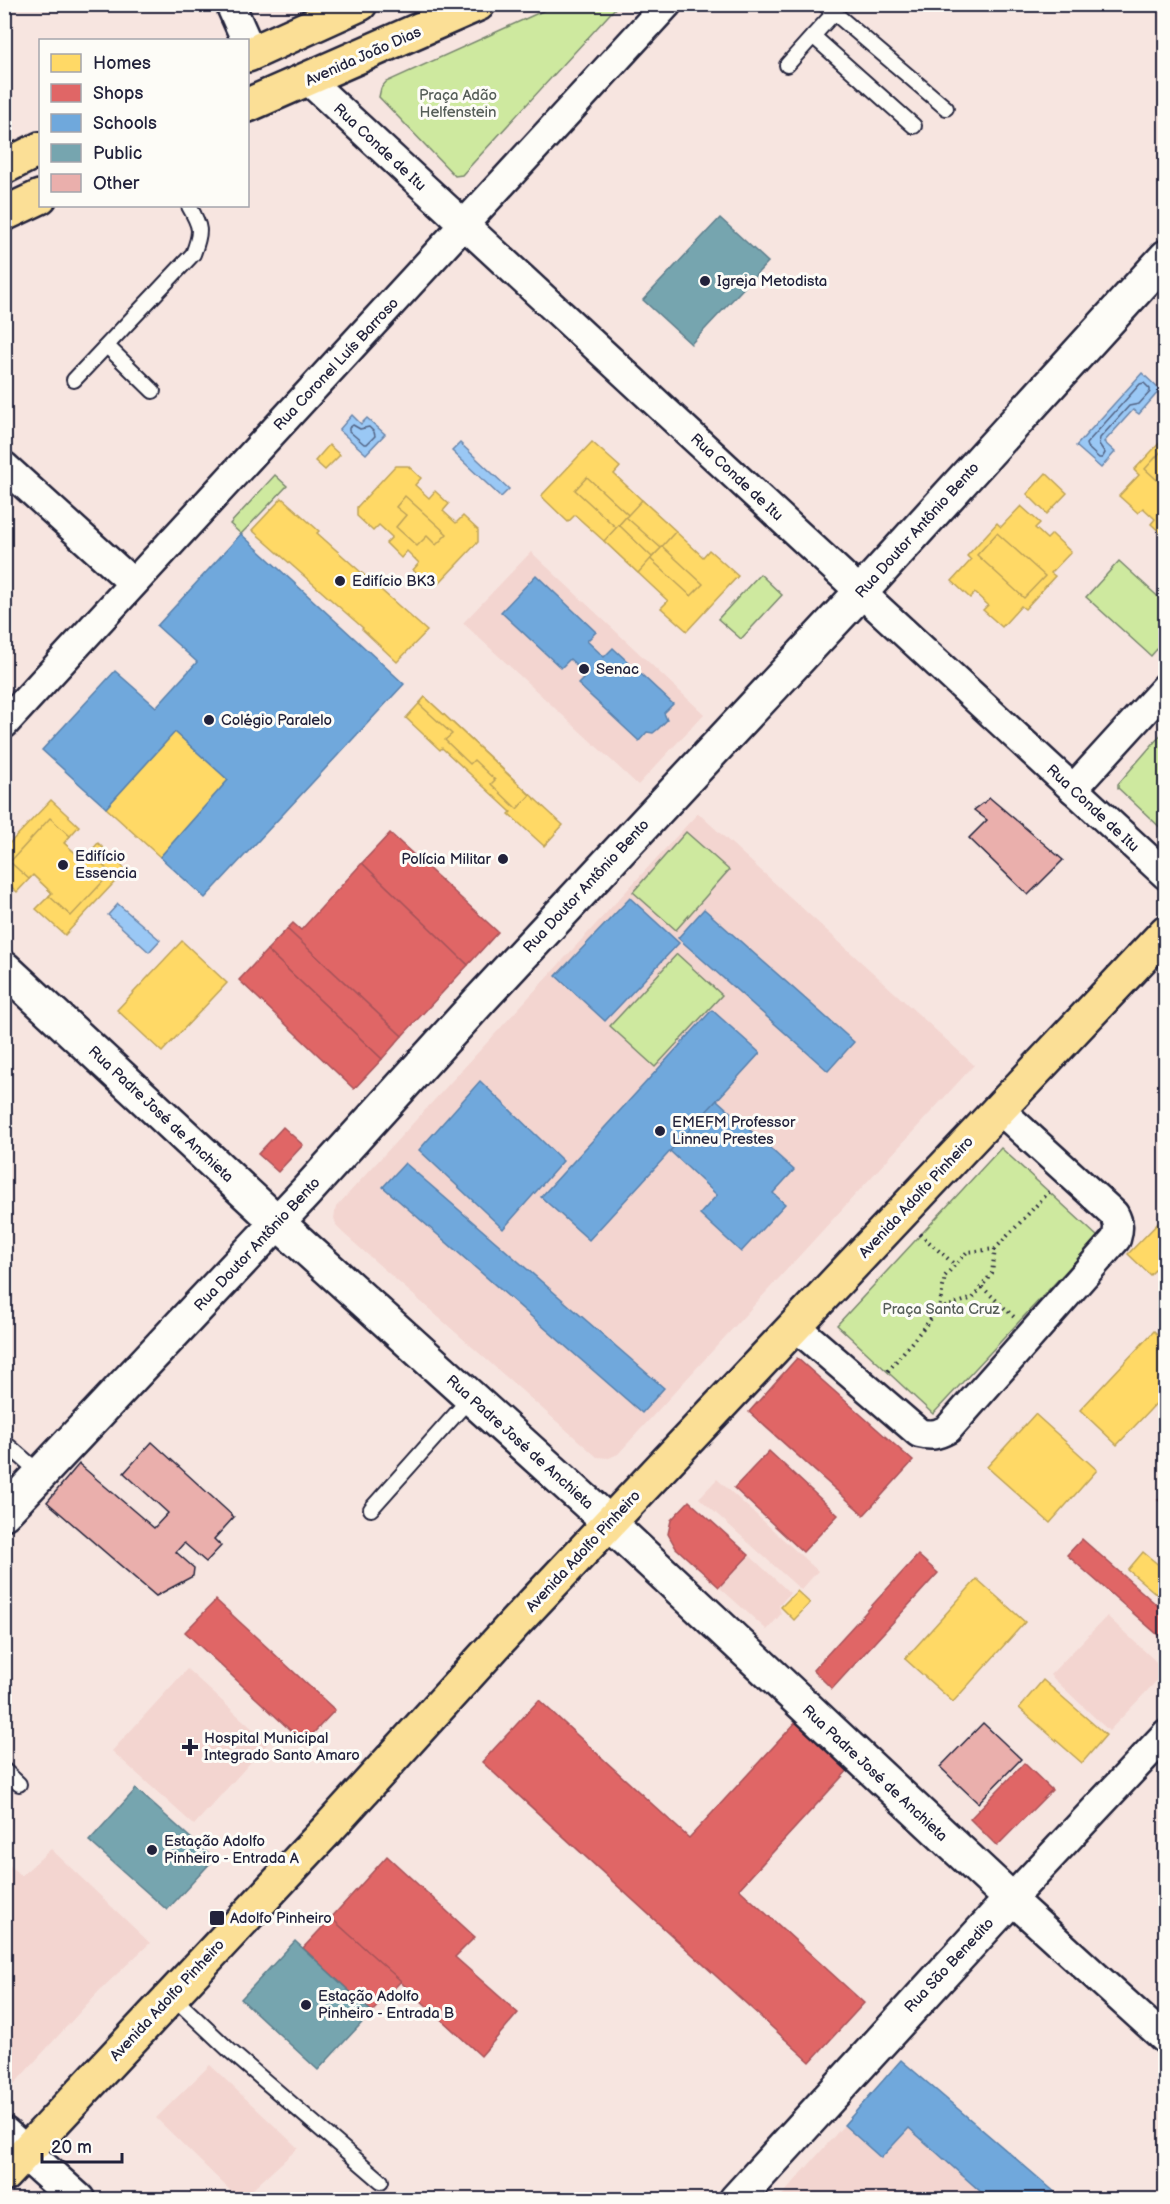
<svg xmlns="http://www.w3.org/2000/svg" width="1170" height="2204" font-family="'Balsamiq Sans',sans-serif">
<style>
.built{fill:#f3d5d0}
.green{fill:#cee99f;stroke:#78866d;stroke-width:1.5}
.water{fill:#9ac8f5;stroke:#6a86ab;stroke-width:1.5}
.homes{fill:#ffd966;stroke:#bda259;stroke-width:1.5}
.shops{fill:#e06666;stroke:#a75259;stroke-width:1.5}
.schools{fill:#6fa8dc;stroke:#5880ac;stroke-width:1.5}
.public{fill:#76a5af;stroke:#5d7e8c;stroke-width:1.5}
.lines{fill:none;stroke-linecap:round;stroke-linejoin:round}
.shore{stroke:#526485;stroke-width:1.5}
.building{fill:#eaafac;stroke:#22223b;stroke-width:1.5}
.service-casing{stroke:#22223b;stroke-width:18}
.minor-casing{stroke:#22223b;stroke-width:33}
.tertiary-casing{stroke:#22223b;stroke-width:38}
.primary-casing{stroke:#22223b;stroke-width:38}
.path{stroke:#22223b;stroke-width:4;stroke-dasharray:1.5 4.5;stroke-linecap:butt}
.service{stroke:#fdfcf7;stroke-width:14}
.minor{stroke:#fdfcf7;stroke-width:28}
.tertiary{stroke:#fdfcf7;stroke-width:33}
.primary{stroke:#fbdf96;stroke-width:33}
.poi-dot{fill:#22223b;stroke:#fdfcf7;stroke-width:2}
.labels{text-anchor:middle;stroke-width:6;stroke-linejoin:round;paint-order:stroke}
.street-label{font-size:15px;fill:#22223b;stroke:#fdfcf7}
.park-label{font-size:15px;fill:#565e59;stroke:#fdfcf7}
.poi-label{font-size:15px;fill:#22223b;stroke:#fdfcf7;text-anchor:start}
</style>
<rect width="100%" height="100%" fill="#f7e5e0"/>
<filter id="ink" filterUnits="userSpaceOnUse"><feTurbulence type="fractalNoise" baseFrequency=".0167" numOctaves="2"/><feDisplacementMap in="SourceGraphic" scale="12" xChannelSelector="R" yChannelSelector="G"/><feConvolveMatrix kernelMatrix="1 2 1 2 8 2 1 2 1" color-interpolation-filters="sRGB"/></filter>
<g filter="url(#ink)">
<g class="built">
<path d="M531,552L704,714L638,785L463,623Z"/>
<path d="M698,813L974,1065L618,1454L609,1458L597,1457L343,1233L337,1227L334,1218L336,1207Z"/>
<path d="M717,1479L818,1571L801,1590L699,1498Z"/>
<path d="M749,1555L790,1593L779,1606L781,1614L767,1630L719,1587Z"/>
<path d="M1107,1616L1166,1671L1109,1731L1050,1675Z"/>
<path d="M187,1669L268,1743L194,1825L112,1751Z"/>
<path d="M51,1849L150,1943L100,1990L5,2094V1861L21,1876Z"/>
<path d="M901,2060L1045,2184L1062,2199L778,2200Z"/>
<path d="M210,2065L298,2148L242,2199H239L156,2118Z"/>
</g>
<g class="green">
<path d="M558,4L618,5L462,175L455,176L379,97L381,88L386,82Z"/>
<path d="M275,475L287,486L241,534L230,524Z"/>
<path d="M1119,561L1165,603V640L1151,656L1086,597Z"/>
<path d="M760,574L782,595L741,639L718,619Z"/>
<path d="M1165,730V832L1118,788V784Z"/>
<path d="M686,832L729,870L676,930L633,892Z"/>
<path d="M677,954L722,995L655,1067L610,1026Z"/>
<path d="M1001,1148L1098,1237L933,1414L837,1325Z"/>
</g>
<g class="water">
<path d="M1142,373L1160,390L1139,414L1133,410L1104,442L1115,452L1101,468L1076,446Z"/>
<path d="M352,415L361,424L367,418L385,434L366,454L339,430Z"/>
<path d="M460,443L509,489L501,497L452,451Z"/>
<path d="M118,904L160,940L149,952L108,915Z"/>
</g>
<g class="homes">
<path d="M1165,437L1166,438V538L1151,524L1155,519L1143,508L1138,513L1119,496L1139,475L1134,470Z"/>
<path d="M592,442L620,467L614,474L703,557L709,550L738,576L687,631L661,608L668,601L604,541L575,515L568,522L541,496Z"/>
<path d="M329,445L340,455L325,470L315,461Z"/>
<path d="M1165,447L1166,448V488L1145,469Z"/>
<path d="M395,466H408L421,478L415,485L429,498L435,491L449,504L443,511L456,523L463,516L478,530V542L439,583L429,585L413,570L419,563L407,551L401,558L386,543L392,537L379,525L373,531L357,516V507Z"/>
<path d="M1046,473L1067,493L1047,514L1027,494Z"/>
<path d="M587,477L703,584L691,596L575,490Z"/>
<path d="M405,496L447,534L436,545L427,536L417,546L396,527L406,515L396,507Z"/>
<path d="M282,498L319,531L317,533L427,631L397,662L362,629L363,628L252,530Z"/>
<path d="M642,500L676,531L638,573L604,541Z"/>
<path d="M1021,506L1040,523L1035,528L1047,539L1052,534L1071,552L1051,573L1055,576L1025,609L1021,606L1002,627L983,610L988,605L975,593L970,598L952,581L971,560L967,556L997,523L1001,527Z"/>
<path d="M626,517L661,548L652,557L619,525Z"/>
<path d="M997,533L1045,576L1024,598L977,555Z"/>
<path d="M425,697L563,825L544,846L509,814L511,812L442,748L440,750L406,718Z"/>
<path d="M425,697L530,795L517,809L491,784L495,780L474,760L470,764L445,740L452,734L419,704Z"/>
<path d="M175,732L228,780L160,857L106,808Z"/>
<path d="M51,800L79,826L64,843L83,860L98,843L126,870L65,935L36,909L52,893L33,875L17,892L4,880V849Z"/>
<path d="M50,818L70,836L64,843L83,860L89,853L111,873L71,916L49,896L52,893L33,875L29,879L10,862Z"/>
<path d="M182,941L227,983L162,1052L117,1010Z"/>
<path d="M1166,1215V1259L1150,1275L1128,1254Z"/>
<path d="M1154,1331L1166,1342V1393L1117,1445L1080,1410Z"/>
<path d="M1035,1414L1097,1470L1050,1523L987,1467Z"/>
<path d="M1143,1552L1166,1571V1602L1128,1570Z"/>
<path d="M977,1579L1025,1622L953,1702L905,1659Z"/>
<path d="M797,1591L810,1603L794,1620L781,1607Z"/>
<path d="M1043,1680L1106,1735L1082,1763L1019,1708Z"/>
</g>
<g class="shops">
<path d="M390,833L498,932L468,965L362,863Z"/>
<path d="M362,863L468,965L402,1036L287,929L293,923L301,930Z"/>
<path d="M287,929L402,1036L382,1059L267,950Z"/>
<path d="M267,950L382,1059L354,1089L239,980Z"/>
<path d="M283,1127L303,1145L278,1172L258,1154Z"/>
<path d="M797,1358L913,1461L864,1515L749,1412Z"/>
<path d="M769,1451L838,1515L803,1552L734,1488Z"/>
<path d="M1166,1491V1507L1158,1500Z"/>
<path d="M689,1501L749,1555L719,1587L676,1548L668,1534L671,1520Z"/>
<path d="M1082,1539L1166,1613V1642L1067,1555Z"/>
<path d="M918,1555L938,1573L832,1689L813,1670Z"/>
<path d="M216,1600L335,1710L304,1743L185,1632Z"/>
<path d="M539,1700L689,1838L798,1720L850,1768L739,1889L864,2003L810,2062L482,1762Z"/>
<path d="M1024,1763L1052,1790L997,1846L970,1819Z"/>
<path d="M387,1856L475,1937L455,1957L518,2013L481,2056L331,1918Z"/>
<path d="M331,1918L401,1981L372,2012L303,1948Z"/>
</g>
<g class="schools">
<path d="M241,534L404,684L205,898L160,857L228,780L175,732L106,808L42,750L115,671L156,707L197,662L157,626Z"/>
<path d="M536,575L596,632L587,641L604,657L613,648L673,704L664,713L667,720L658,729L653,733L647,732L639,741L578,684L587,675L570,659L561,668L501,612Z"/>
<path d="M630,898L679,943L605,1021L556,976Z"/>
<path d="M704,909L854,1042L828,1071L678,938Z"/>
<path d="M712,1010L760,1053L589,1240L541,1197Z"/>
<path d="M480,1081L563,1161L503,1229L419,1150Z"/>
<path d="M717,1100L794,1170L773,1193L785,1204L741,1252L700,1214L717,1195L670,1151Z"/>
<path d="M405,1163L664,1388L642,1413L383,1187Z"/>
<path d="M901,2060L1057,2194L1052,2200H990L909,2128L881,2158L844,2125Z"/>
</g>
<g class="public">
<path d="M720,218L768,262L691,344L643,300Z"/>
<path d="M136,1789L214,1859L167,1910L89,1841Z"/>
<path d="M295,1941L372,2012L318,2070L241,1999Z"/>
</g>
<g class="lines">
<g class="shore">
<path d="M1144,383L1150,389V392L1139,404L1129,406L1100,438L1099,444L1105,453L1102,458H1099L1087,447L1086,444L1140,384Z"/>
<path d="M353,425L360,429L369,427L374,432L375,436L367,444H364L349,431V428Z"/>
</g>
</g>
<g class="building">
<path d="M990,798L1063,860L1028,895L969,838L987,820L974,810Z"/>
<path d="M152,1442L234,1517L214,1539L221,1546L206,1562L184,1543L176,1552L194,1568L193,1576L156,1596L47,1502L79,1464L154,1528L168,1513L124,1473Z"/>
<path d="M983,1723L1021,1759L978,1803L940,1767Z"/>
</g>
<g class="lines">
<g class="service-casing">
<g id="service">
<path d="M824,4L946,108"/>
<path d="M834,13L813,36L914,126"/>
<path d="M787,65L813,36"/>
<path d="M107,346L153,391"/>
<path d="M74,380L193,254C202,231 201,227 189,206"/>
<path d="M4,1442L41,1474"/>
<path d="M371,1509L471,1397"/>
<path d="M4,1770L19,1784"/>
<path d="M172,1996L229,2050L381,2181"/>
</g>
</g>
<g class="minor-casing">
<g id="minor">
<path d="M230,4L246,40"/>
<path d="M308,80L1166,875"/>
<path d="M4,466L133,583"/>
<path d="M4,724L667,4"/>
<path d="M1073,789L1166,687"/>
<path d="M795,1326L919,1433C931,1436 937,1435 948,1429L1116,1239C1119,1229 1119,1223 1114,1214L999,1109"/>
<path d="M1166,1734L1011,1899L1166,2040"/>
</g>
</g>
<g class="tertiary-casing">
<g id="tertiary">
<path d="M4,968L277,1222L591,1506L1011,1899L736,2200"/>
<path d="M4,1513L305,1193L481,999L861,592L1166,257"/>
<path d="M4,2134L78,2200"/>
</g>
</g>
<g class="primary-casing">
<g id="primary">
<path d="M248,55L360,4"/>
<path d="M248,105L478,4"/>
<path d="M4,167L40,149"/>
<path d="M4,214L40,197"/>
<path d="M4,2175L326,1831L514,1624L1166,932"/>
</g>
</g>
<g class="path">
<path d="M920,1234L955,1265"/>
<path d="M982,1287L1014,1317"/>
<path d="M939,1309L973,1298L992,1273L995,1249"/>
<path d="M888,1371L939,1309L945,1276L967,1252L995,1249L1049,1192"/>
</g>
<use href="#service" class="service"/>
<use href="#minor" class="minor"/>
<use href="#tertiary" class="tertiary"/>
<use href="#primary" class="primary"/>
</g>
</g>
<g class="poi-dot">
<circle cx="705" cy="281" r="6"/>
<circle cx="340" cy="581" r="6"/>
<circle cx="584" cy="669" r="6"/>
<circle cx="209" cy="720" r="6"/>
<circle cx="503" cy="859" r="6"/>
<circle cx="63" cy="865" r="6"/>
<circle cx="660" cy="1131" r="6"/>
<path d="M187 1738h6v6h6v6h-6v6h-6v-6h-6v-6h6z"/>
<circle cx="152" cy="1850" r="6"/>
<rect x="209" y="1910" width="16" height="16" rx="3"/>
<circle cx="306" cy="2005" r="6"/>
</g>
<g class="labels">
<g class="street-label">
<text transform="translate(363 56) rotate(-24)" y="5">Avenida João Dias</text>
<text transform="translate(380 147) rotate(43)" y="5">Rua Conde de Itu</text>
<text transform="translate(336 364) rotate(-47)" y="5">Rua Coronel Luís Barroso</text>
<text transform="translate(737 477) rotate(43)" y="5">Rua Conde de Itu</text>
<text transform="translate(917 530) rotate(-48)" y="5">Rua Doutor Antônio Bento</text>
<text transform="translate(1093 808) rotate(43)" y="5">Rua Conde de Itu</text>
<text transform="translate(586 886) rotate(-47)" y="5">Rua Doutor Antônio Bento</text>
<text transform="translate(161 1114) rotate(43)" y="5">Rua Padre José de Anchieta</text>
<text transform="translate(916 1197) rotate(-47)" y="5">Avenida Adolfo Pinheiro</text>
<text transform="translate(257 1244) rotate(-47)" y="5">Rua Doutor Antônio Bento</text>
<text transform="translate(520 1442) rotate(42)" y="5">Rua Padre José de Anchieta</text>
<text transform="translate(583 1551) rotate(-47)" y="5">Avenida Adolfo Pinheiro</text>
<text transform="translate(875 1773) rotate(43)" y="5">Rua Padre José de Anchieta</text>
<text transform="translate(949 1965) rotate(-47)" y="5">Rua São Benedito</text>
<text transform="translate(167 2000) rotate(-47)" y="5">Avenida Adolfo Pinheiro</text>
</g>
<g class="park-label">
<text x="458" y="100">Praça Adão<tspan x="458" dy="17">Helfenstein</tspan></text>
<text x="941" y="1314">Praça Santa Cruz</text>
</g>
<g class="poi-label">
<text x="717" y="286">Igreja Metodista</text>
<text x="352" y="586">Edifício BK3</text>
<text x="596" y="674">Senac</text>
<text x="221" y="725">Colégio Paralelo</text>
<text x="75" y="861">Edifício<tspan x="75" dy="17">Essencia</tspan></text>
<text x="491" y="864" text-anchor="end">Polícia Militar</text>
<text x="672" y="1127">EMEFM Professor<tspan x="672" dy="17">Linneu Prestes</tspan></text>
<text x="204" y="1743">Hospital Municipal<tspan x="204" dy="17">Integrado Santo Amaro</tspan></text>
<text x="164" y="1846">Estação Adolfo<tspan x="164" dy="17">Pinheiro - Entrada A</tspan></text>
<text x="230" y="1923">Adolfo Pinheiro</text>
<text x="318" y="2001">Estação Adolfo<tspan x="318" dy="17">Pinheiro - Entrada B</tspan></text>
</g>
</g>
<rect width="1170" height="2204" fill="none" stroke="#fdfcf7" stroke-width="24"/>
<rect x="12" y="12" width="1146" height="2180" fill="none" stroke="#22223b" stroke-width="2" filter="url(#ink)"/>
<rect x="39" y="39" width="210" height="168" fill="#fdfcf7" stroke="#a5a5ac" stroke-width="1.5"/>
<rect x="51" y="54" width="30" height="18" fill="#ffd966" stroke="#a5a5ac" stroke-width="1.5"/>
<text x="93" y="69" font-size="18" fill="#22223b">Homes</text>
<rect x="51" y="84" width="30" height="18" fill="#e06666" stroke="#a5a5ac" stroke-width="1.5"/>
<text x="93" y="99" font-size="18" fill="#22223b">Shops</text>
<rect x="51" y="114" width="30" height="18" fill="#6fa8dc" stroke="#a5a5ac" stroke-width="1.5"/>
<text x="93" y="129" font-size="18" fill="#22223b">Schools</text>
<rect x="51" y="144" width="30" height="18" fill="#76a5af" stroke="#a5a5ac" stroke-width="1.5"/>
<text x="93" y="159" font-size="18" fill="#22223b">Public</text>
<rect x="51" y="174" width="30" height="18" fill="#eaafac" stroke="#a5a5ac" stroke-width="1.5"/>
<text x="93" y="189" font-size="18" fill="#22223b">Other</text>
<path d="M42 2153v9h80v-9" fill="none" stroke="#22223b" stroke-width="3"/>
<text x="51" y="2153" font-size="18" fill="#22223b" stroke="#fdfcf7" stroke-width="4.5" paint-order="stroke">20 m</text>
</svg>
